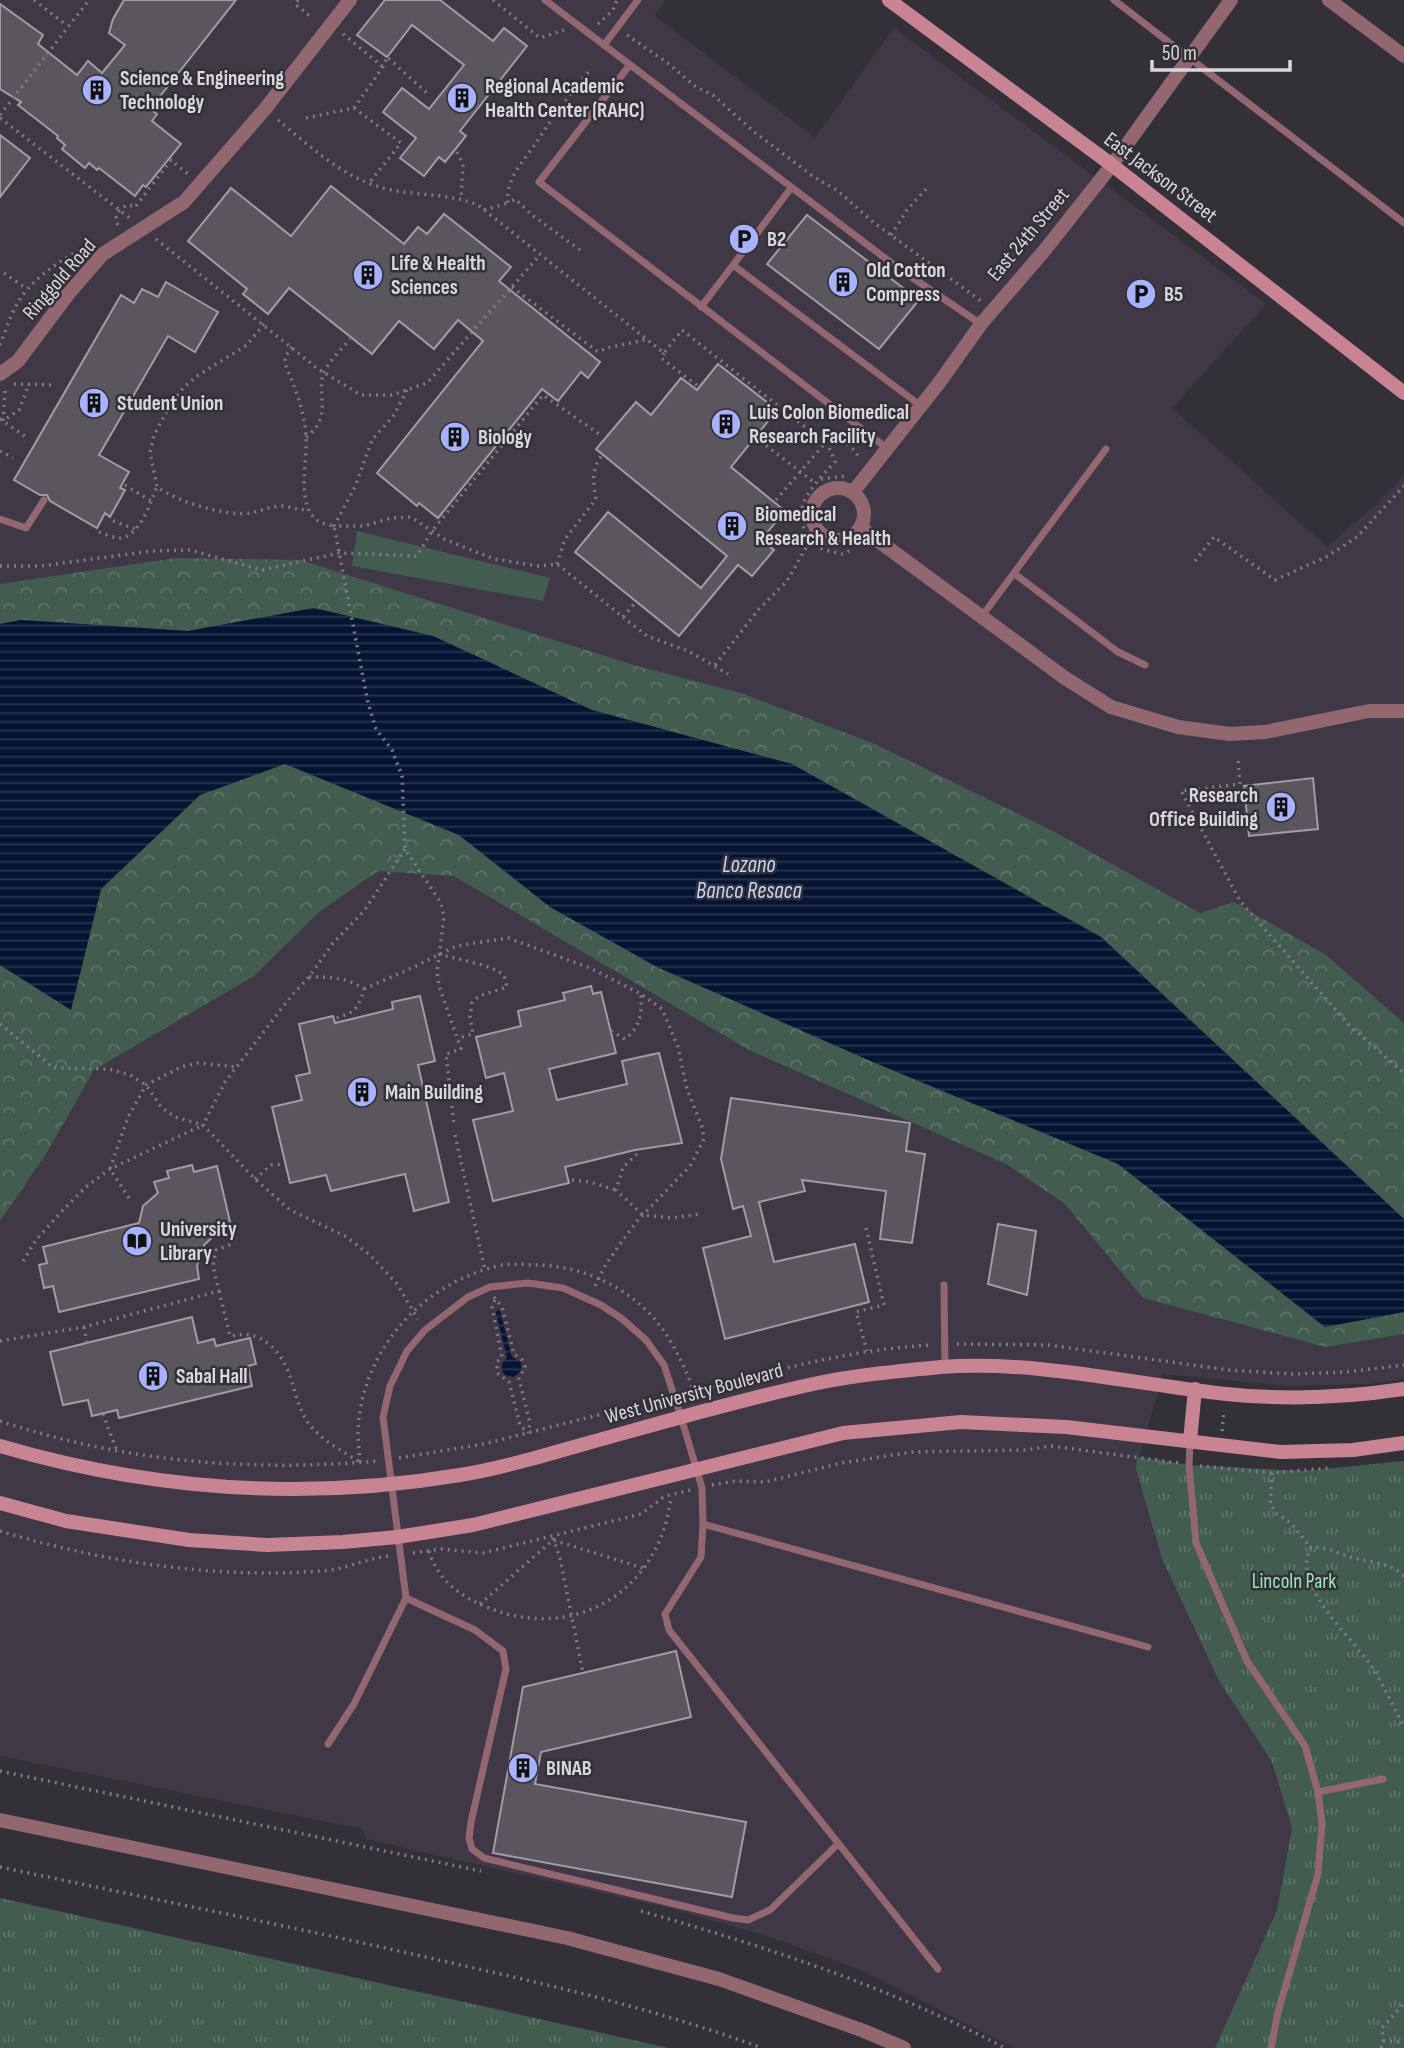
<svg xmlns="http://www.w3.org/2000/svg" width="1404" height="2048" font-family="'Sofia Sans Condensed',sans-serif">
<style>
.built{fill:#403846}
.grass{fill:url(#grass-tufts)}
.forest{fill:url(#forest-crowns)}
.garden{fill:#425d50}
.water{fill:url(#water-rules)}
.building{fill:#5b565e;stroke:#a19ba5;stroke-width:2}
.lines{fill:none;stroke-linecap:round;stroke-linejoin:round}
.path{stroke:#7f7b82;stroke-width:3.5;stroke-dasharray:2 5;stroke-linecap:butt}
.service{stroke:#926770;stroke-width:7}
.minor{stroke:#926770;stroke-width:14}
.tertiary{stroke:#926770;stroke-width:14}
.secondary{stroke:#c88493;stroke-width:14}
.labels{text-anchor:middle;stroke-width:5;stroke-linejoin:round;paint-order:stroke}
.poi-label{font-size:21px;font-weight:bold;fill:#dad7dc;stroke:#343038;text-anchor:start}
.street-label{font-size:21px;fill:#dad7dc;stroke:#343038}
.park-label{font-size:21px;fill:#97e6c0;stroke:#343038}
.water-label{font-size:23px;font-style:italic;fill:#c2d6fc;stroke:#343038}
</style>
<defs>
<pattern id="grass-tufts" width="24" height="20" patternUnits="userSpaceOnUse" patternTransform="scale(1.75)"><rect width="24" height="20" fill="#425d50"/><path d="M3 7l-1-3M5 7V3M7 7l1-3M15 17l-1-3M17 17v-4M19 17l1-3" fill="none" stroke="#5d7469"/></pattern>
<pattern id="forest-crowns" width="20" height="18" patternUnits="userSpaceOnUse" patternTransform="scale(1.75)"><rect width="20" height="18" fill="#425d50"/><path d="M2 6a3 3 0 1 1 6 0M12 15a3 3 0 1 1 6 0" fill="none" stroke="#5d7469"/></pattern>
<pattern id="water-rules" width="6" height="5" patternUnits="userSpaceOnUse" patternTransform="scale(1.75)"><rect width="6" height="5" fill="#061433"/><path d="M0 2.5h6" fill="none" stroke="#2a3550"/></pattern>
</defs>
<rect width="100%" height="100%" fill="#343038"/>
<path class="built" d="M0,0H665L655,16L815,138L894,28L1266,304L1172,408L1327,547L1377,504L1404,476V1379L1369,1384L1289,1386L1163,1374L1136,1469L1162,1559L1219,1681L1273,1764L1292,1828L1277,1910L1215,2048H1015L860,1970L768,1936L668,1908L366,1839L363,1829L0,1756Z"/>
<g class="grass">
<path d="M1137,1457L1189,1465L1304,1471L1404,1461V2048H1215L1277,1910L1292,1828L1272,1762L1219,1681L1162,1559L1136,1469Z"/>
<path d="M0,1898L669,2048H0Z"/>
</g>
<g class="forest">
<path d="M176,558L300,560L637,666L741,693L875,744L1051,830L1200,913L1234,902L1326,955L1404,1023V1219L1101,937L792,764L592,710L433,636L314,608L188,631L21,620L0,624V584Z"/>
<path d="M285,764L459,835L550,907L657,967L873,1062L1118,1164L1325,1327L1404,1312V1334L1326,1347L1143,1298L1065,1204L1008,1165L749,1050L454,876L378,871L319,912L254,976L94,1070L46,1154L0,1221V965L71,1010L101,889L200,795Z"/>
</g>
<path class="garden" d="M357,531L550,578L543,601L352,566Z"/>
<g class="water">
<path d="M314,608L433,636L592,710L792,764L1101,937L1404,1219V1312L1325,1327L1118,1164L873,1062L657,967L550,907L459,835L285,764L200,795L101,889L71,1010L0,965V624L21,620L188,631Z"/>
<path d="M497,1310L500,1311L512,1357L521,1362V1371L514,1377L505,1375C500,1370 501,1362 507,1358L496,1313Z"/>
</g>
<g class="building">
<path d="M124,0H236L150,109L157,114L152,121L181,144L146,187L143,185L135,196L99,168L97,170L89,163L85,168L62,149L65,145L57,138L58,136L18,105L21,102L0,89V4L43,35L38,44L77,75L88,61L102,73L125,45L109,33L113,19Z"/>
<path d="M385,0H440L493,41L504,28L527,46L460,131L466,136L445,162L439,157L424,176L400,158L416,138L383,112L402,88L429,109L464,65L412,25L387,57L357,35Z"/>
<path d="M0,135L30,158L0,197Z"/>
<path d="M331,186L404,244L418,227L427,234L444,214L511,267L499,281L600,362L588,378L581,372L558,401L542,389L438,518L419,503L417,506L377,473L483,341L458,320L434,349L399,321L372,354L289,288L268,314L243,294L247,289L188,241L231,188L291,236Z"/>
<path d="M807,215L919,300L879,349L767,264Z"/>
<path d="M166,282L218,312L195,352L168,336L99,455L129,472L120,488L125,490L110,517L105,513L97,528L50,501L47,495H40L14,480L121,295L134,303L142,289L158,297Z"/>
<path d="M718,364L777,410L731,467L785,511L761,540L774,550L752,576L738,565L679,636L575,552L608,512L701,588L727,556L596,449L636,402L651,415L681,378L697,390Z"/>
<path d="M1313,778L1318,829L1249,836L1244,786Z"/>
<path d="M591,986L593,994L601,992L616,1053L549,1069L557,1100L627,1084L622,1061L659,1053L682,1143L635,1150L565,1167L569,1183L493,1201L473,1120L513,1111L504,1073L486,1078L476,1037L521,1026L518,1011L565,1000L563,993Z"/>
<path d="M420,996L435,1061L418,1065L449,1202L414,1211L405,1174L331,1191L326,1175L290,1183L272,1107L302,1100L296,1076L310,1073L299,1024L333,1016L335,1023L393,1009L392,1002Z"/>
<path d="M731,1098L910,1123L906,1151L925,1154L912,1243L880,1239L886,1191L802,1180L805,1191L759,1202L774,1262L855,1244L869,1302L725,1339L703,1248L751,1236L743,1206L733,1209L721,1159Z"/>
<path d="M192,1165L194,1172L217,1166L231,1226L219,1231L204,1245L197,1266L199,1279L59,1312L53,1286L44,1288L39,1265L47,1263L43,1247L139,1223L143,1206L158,1193L154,1182L169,1178L167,1171Z"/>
<path d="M998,1224L1036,1231L1027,1295L988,1284Z"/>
<path d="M192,1317L198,1343L214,1339L216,1346L250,1338L256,1364L248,1366L252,1386L119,1418L117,1410L92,1416L88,1400L63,1405L50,1352Z"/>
<path d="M676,1651L691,1717L541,1752L535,1784L746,1822L732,1897L493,1853L523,1687Z"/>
</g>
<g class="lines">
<g class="path">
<path d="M34,0L65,24"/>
<path d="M298,0L295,4L312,18"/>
<path d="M493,0L540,38L564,30"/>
<path d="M598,24L613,10L617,0"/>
<path d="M343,34L383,67"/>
<path d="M627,35L669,64L696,87L713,95L753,131L814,177L838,191L873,222L981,301"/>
<path d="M354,108L401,143L369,183"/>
<path d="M0,115L89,0"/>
<path d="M0,118L131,219"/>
<path d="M306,118L354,108L383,67L387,57L427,93"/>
<path d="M278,120C311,147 344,179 387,189C417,196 449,193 478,205L664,353L682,330L828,445L835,462C818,480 786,510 809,535C813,539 817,545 821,548C826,551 835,552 842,554L854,549"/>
<path d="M457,152L463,164L461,198"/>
<path d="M136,206L171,160L188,174"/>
<path d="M484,210L508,203"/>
<path d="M118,225C113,215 119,210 127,205L135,206"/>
<path d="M891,235L907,210L926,189"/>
<path d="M156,239L318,369L361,395H392L427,383L539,256"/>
<path d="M580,250L532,215L515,199L508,203C505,178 525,160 538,140C554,115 571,93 590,70"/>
<path d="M4,273L27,289"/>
<path d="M512,287L598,352C614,344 630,345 646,339"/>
<path d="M264,324L247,345L197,376L183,388L171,404L154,435L150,452L157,487C176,501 226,517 250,513C261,511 271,506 282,506C293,507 298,511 309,509"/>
<path d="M0,345C6,330 11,313 20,299C36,275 64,259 89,244"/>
<path d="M292,347L285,357V364C295,387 305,413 306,437C308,460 295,505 318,521C322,524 329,525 334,526L368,703L376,729L392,750L402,776L405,849L441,903L444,917L437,972L439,986L461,1049L446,1054L454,1125"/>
<path d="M664,353L661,358L699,387"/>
<path d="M14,384L54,385"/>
<path d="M407,390L394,415L372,440L355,487L334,526H364L391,518L411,517L444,539L494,559L539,566L557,564L623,617L636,602"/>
<path d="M5,391L3,421L19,410L29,384"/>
<path d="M0,419L26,437"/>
<path d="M306,437C335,416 314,391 325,370C331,359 342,349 350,339"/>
<path d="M755,437L815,483"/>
<path d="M820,438C837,437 851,442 859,458"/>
<path d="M0,451L13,458"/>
<path d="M821,479L845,476"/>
<path d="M125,485L151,501"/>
<path d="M776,500L826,442"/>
<path d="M113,521L135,529"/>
<path d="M99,532C106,534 115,539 121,538C141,535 150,502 157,487"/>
<path d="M1195,561L1214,537L1275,580L1326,557L1357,537L1404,486"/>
<path d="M557,564L565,539L596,499C593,482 591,469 603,454"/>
<path d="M0,566H41L152,551L190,550L262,570L339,553L417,556L432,531L543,395L599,434"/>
<path d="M623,617L647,636L688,651L728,674"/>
<path d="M715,665L759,609L787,581L807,546L817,543"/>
<path d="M1238,761L1240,784L1181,791L1240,901L1350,1026L1404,1073"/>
<path d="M405,849L364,911L333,943L309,977L292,995L225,1082L203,1125L255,1179L290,1210L345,1236L369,1254L397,1284L418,1319"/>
<path d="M439,954C454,959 496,965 504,976C505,977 506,985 507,987L479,996L472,1003L470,1017L473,1034L458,1038"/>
<path d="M309,977C330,977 346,977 364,989C358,1011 354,1012 334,1019"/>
<path d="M364,989L414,967L456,946L508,938L590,968L641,994L662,1009L678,1047L687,1089L702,1127L704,1139L690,1166L638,1220L623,1240L606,1264L593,1290"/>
<path d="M0,1024L54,1068L109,1069L130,1075L146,1085L161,1107L175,1117L203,1125"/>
<path d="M611,1031L625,1039C641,1026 642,1014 641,994"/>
<path d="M455,1135L485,1270"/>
<path d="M637,1154L623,1167L616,1190L643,1215L672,1218L700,1214"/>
<path d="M255,1179L271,1165L285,1164"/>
<path d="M572,1180L590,1182L616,1190"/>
<path d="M129,1198L110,1169L128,1117L146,1085L181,1067L198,1063L236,1067"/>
<path d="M866,1228L884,1305L856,1312L867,1351"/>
<path d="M23,1261L36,1240L63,1210L87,1186L110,1169L201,1126"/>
<path d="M219,1291L230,1336C247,1333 256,1334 270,1345C295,1367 291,1396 307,1421C319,1439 341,1450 358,1461"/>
<path d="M494,1297L502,1307L514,1354L522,1360L525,1367L519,1379L530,1423L528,1433"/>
<path d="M495,1300L492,1307L502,1357L497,1362V1373L509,1382L520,1425L528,1433"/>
<path d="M84,1327L87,1343"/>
<path d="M0,1341L84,1327L219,1291L213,1266L216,1250L232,1244L228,1224"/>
<path d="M957,1344L1048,1345L1229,1370L1293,1374L1346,1372L1404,1365"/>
<path d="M686,1393C767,1373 848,1349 932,1345"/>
<path d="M103,1414L117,1451"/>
<path d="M0,1421C123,1462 250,1472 378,1461"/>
<path d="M1222,1431L1224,1410"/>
<path d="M399,1458L484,1444L665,1398"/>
<path d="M360,1462C359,1452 358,1440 358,1430C362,1349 423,1282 502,1265C514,1263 527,1265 539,1265C579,1267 615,1281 645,1309C669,1332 682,1361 694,1391"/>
<path d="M1200,1466L1272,1473L1329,1468"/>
<path d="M1272,1473L1270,1504L1277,1514L1290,1522L1311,1548"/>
<path d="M712,1485L735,1481L765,1482L841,1463L912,1452L1025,1450L1051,1446L1179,1463"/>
<path d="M0,1531C102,1562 215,1579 321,1571C344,1570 364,1559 388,1556"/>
<path d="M553,1538L560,1558L583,1673"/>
<path d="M429,1551C438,1581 461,1597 489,1608C577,1643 661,1589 671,1496"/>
<path d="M413,1553L441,1549L483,1553L641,1514L665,1496L691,1490"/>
<path d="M1404,1576C1390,1562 1368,1562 1350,1557C1337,1554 1325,1545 1311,1548C1290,1582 1351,1638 1370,1664C1383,1683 1393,1707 1404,1727"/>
<path d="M480,1604L553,1540L643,1568"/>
<path d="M0,1771L481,1871"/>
<path d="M0,1867C152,1899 305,1929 456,1964C559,1987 662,2011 762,2048"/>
<path d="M641,1911C767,1947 889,1987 1005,2048"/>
<path d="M1383,2041L1404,2042"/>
<path d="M1381,2048L1383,2041L1382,2028L1404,2003"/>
</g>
<g class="service">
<path d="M545,0L604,45L638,0"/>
<path d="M1114,0L1404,223"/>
<path d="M604,45L898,268L981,324"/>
<path d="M629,66L539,182L888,449"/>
<path d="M733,265L791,188"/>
<path d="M701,307L733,265L921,406"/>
<path d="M0,519L26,528L44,500"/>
<path d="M1015,574L1118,652L1145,665"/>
<path d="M982,616L1106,449"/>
<path d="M944,1285L945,1367"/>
<path d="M1190,1442L1189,1465L1196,1543L1247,1661L1305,1746L1318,1792L1322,1824L1318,1874L1278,2012L1271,2048"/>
<path d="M703,1524L701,1557L665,1614L669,1630L938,1969"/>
<path d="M406,1598L475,1630L503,1651L506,1669L471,1822L469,1838L472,1849L484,1858L733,1918L748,1920L770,1910L838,1844"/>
<path d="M328,1744L354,1704L406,1598L383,1417L390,1386L407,1351L425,1330L468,1297L490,1287L528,1283L563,1288L601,1305L621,1318L646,1340L664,1365L681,1417L702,1488L703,1524L1148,1647"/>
<path d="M1318,1792L1383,1779"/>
</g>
<g class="minor">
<path d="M1329,0L1404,56"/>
<circle cx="838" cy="514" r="26"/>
<path d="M853,492L939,383L981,324L1044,251L1112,165"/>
<path d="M861,528L1065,678L1111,707L1178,727L1230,734L1265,732L1369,711H1404"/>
<path d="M0,1820L567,1938L719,1979L864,2031L904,2048"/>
</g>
<g class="tertiary">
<path d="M1112,165L1231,0"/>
<path d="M0,374L18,361L69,293L103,254L184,202L265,109L350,0"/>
</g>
<g class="secondary">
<path d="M889,0L1112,165L1404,393"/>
<path d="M1190,1441L1195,1389"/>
<path d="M0,1446C150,1490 305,1501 460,1475C509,1467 558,1451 606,1438C674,1419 744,1399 813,1384C855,1375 899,1371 941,1367C1037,1360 1131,1384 1226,1394C1285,1400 1345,1398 1404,1389"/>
<path d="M0,1503L66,1521L189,1540L267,1545L343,1542L397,1537L473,1525L843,1433L961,1422L1066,1427L1281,1452L1353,1450L1404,1443"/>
</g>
</g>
<defs>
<g id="building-disc" transform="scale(1.575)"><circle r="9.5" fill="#a7b1fc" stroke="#343038"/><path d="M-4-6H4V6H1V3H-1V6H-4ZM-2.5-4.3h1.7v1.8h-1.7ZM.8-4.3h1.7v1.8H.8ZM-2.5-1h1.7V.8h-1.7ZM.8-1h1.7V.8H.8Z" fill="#111"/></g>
<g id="parking-disc" transform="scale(1.575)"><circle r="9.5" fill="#a7b1fc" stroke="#343038"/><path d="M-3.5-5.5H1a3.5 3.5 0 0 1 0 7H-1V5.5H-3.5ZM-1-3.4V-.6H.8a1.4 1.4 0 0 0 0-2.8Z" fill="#111"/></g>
<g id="library-disc" transform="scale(1.575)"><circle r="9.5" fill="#a7b1fc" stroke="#343038"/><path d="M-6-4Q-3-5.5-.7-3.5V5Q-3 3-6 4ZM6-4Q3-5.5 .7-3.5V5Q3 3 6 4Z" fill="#111"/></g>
</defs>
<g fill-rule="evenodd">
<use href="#building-disc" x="97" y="90"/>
<use href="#building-disc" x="462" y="98"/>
<use href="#parking-disc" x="744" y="239"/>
<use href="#building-disc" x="368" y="275"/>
<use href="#building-disc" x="843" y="282"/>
<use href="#parking-disc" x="1141" y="294"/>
<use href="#building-disc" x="94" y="403"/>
<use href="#building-disc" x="726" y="424"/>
<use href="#building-disc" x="455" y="437"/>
<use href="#building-disc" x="732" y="526"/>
<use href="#building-disc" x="1281" y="807"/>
<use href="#building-disc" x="362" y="1092"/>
<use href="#library-disc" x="137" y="1241"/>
<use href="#building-disc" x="153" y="1376"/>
<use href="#building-disc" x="523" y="1768"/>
</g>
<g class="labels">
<g class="poi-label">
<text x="120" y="85">Science &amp; Engineering<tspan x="120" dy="24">Technology</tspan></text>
<text x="485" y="93">Regional Academic<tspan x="485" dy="24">Health Center (RAHC)</tspan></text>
<text x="767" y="246">B2</text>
<text x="391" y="270">Life &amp; Health<tspan x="391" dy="24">Sciences</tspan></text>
<text x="866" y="277">Old Cotton<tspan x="866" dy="24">Compress</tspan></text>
<text x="1164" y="301">B5</text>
<text x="117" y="410">Student Union</text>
<text x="749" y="419">Luis Colon Biomedical<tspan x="749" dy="24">Research Facility</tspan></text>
<text x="478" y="444">Biology</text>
<text x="755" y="521">Biomedical<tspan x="755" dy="24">Research &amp; Health</tspan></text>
<text x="1258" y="802" text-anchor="end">Research<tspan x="1258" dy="24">Office Building</tspan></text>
<text x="385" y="1099">Main Building</text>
<text x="160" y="1236">University<tspan x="160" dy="24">Library</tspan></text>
<text x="176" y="1383">Sabal Hall</text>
<text x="546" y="1775">BINAB</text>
</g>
<g class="street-label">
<text transform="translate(1161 177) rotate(37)" y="7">East Jackson Street</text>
<text transform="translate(1028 234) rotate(-50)" y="7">East 24th Street</text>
<text transform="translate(59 279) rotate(-49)" y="7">Ringgold Road</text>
<text transform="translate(694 1393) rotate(-15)" y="7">West University Boulevard</text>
</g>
<g class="park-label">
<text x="1294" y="1588">Lincoln Park</text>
</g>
<g class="water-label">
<text x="749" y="872">Lozano<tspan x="749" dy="26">Banco Resaca</tspan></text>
</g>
</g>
<path d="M1152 60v10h138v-10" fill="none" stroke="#dad7dc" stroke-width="3.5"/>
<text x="1162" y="60" font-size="21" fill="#dad7dc" stroke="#343038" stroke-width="5" paint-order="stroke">50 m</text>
</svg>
